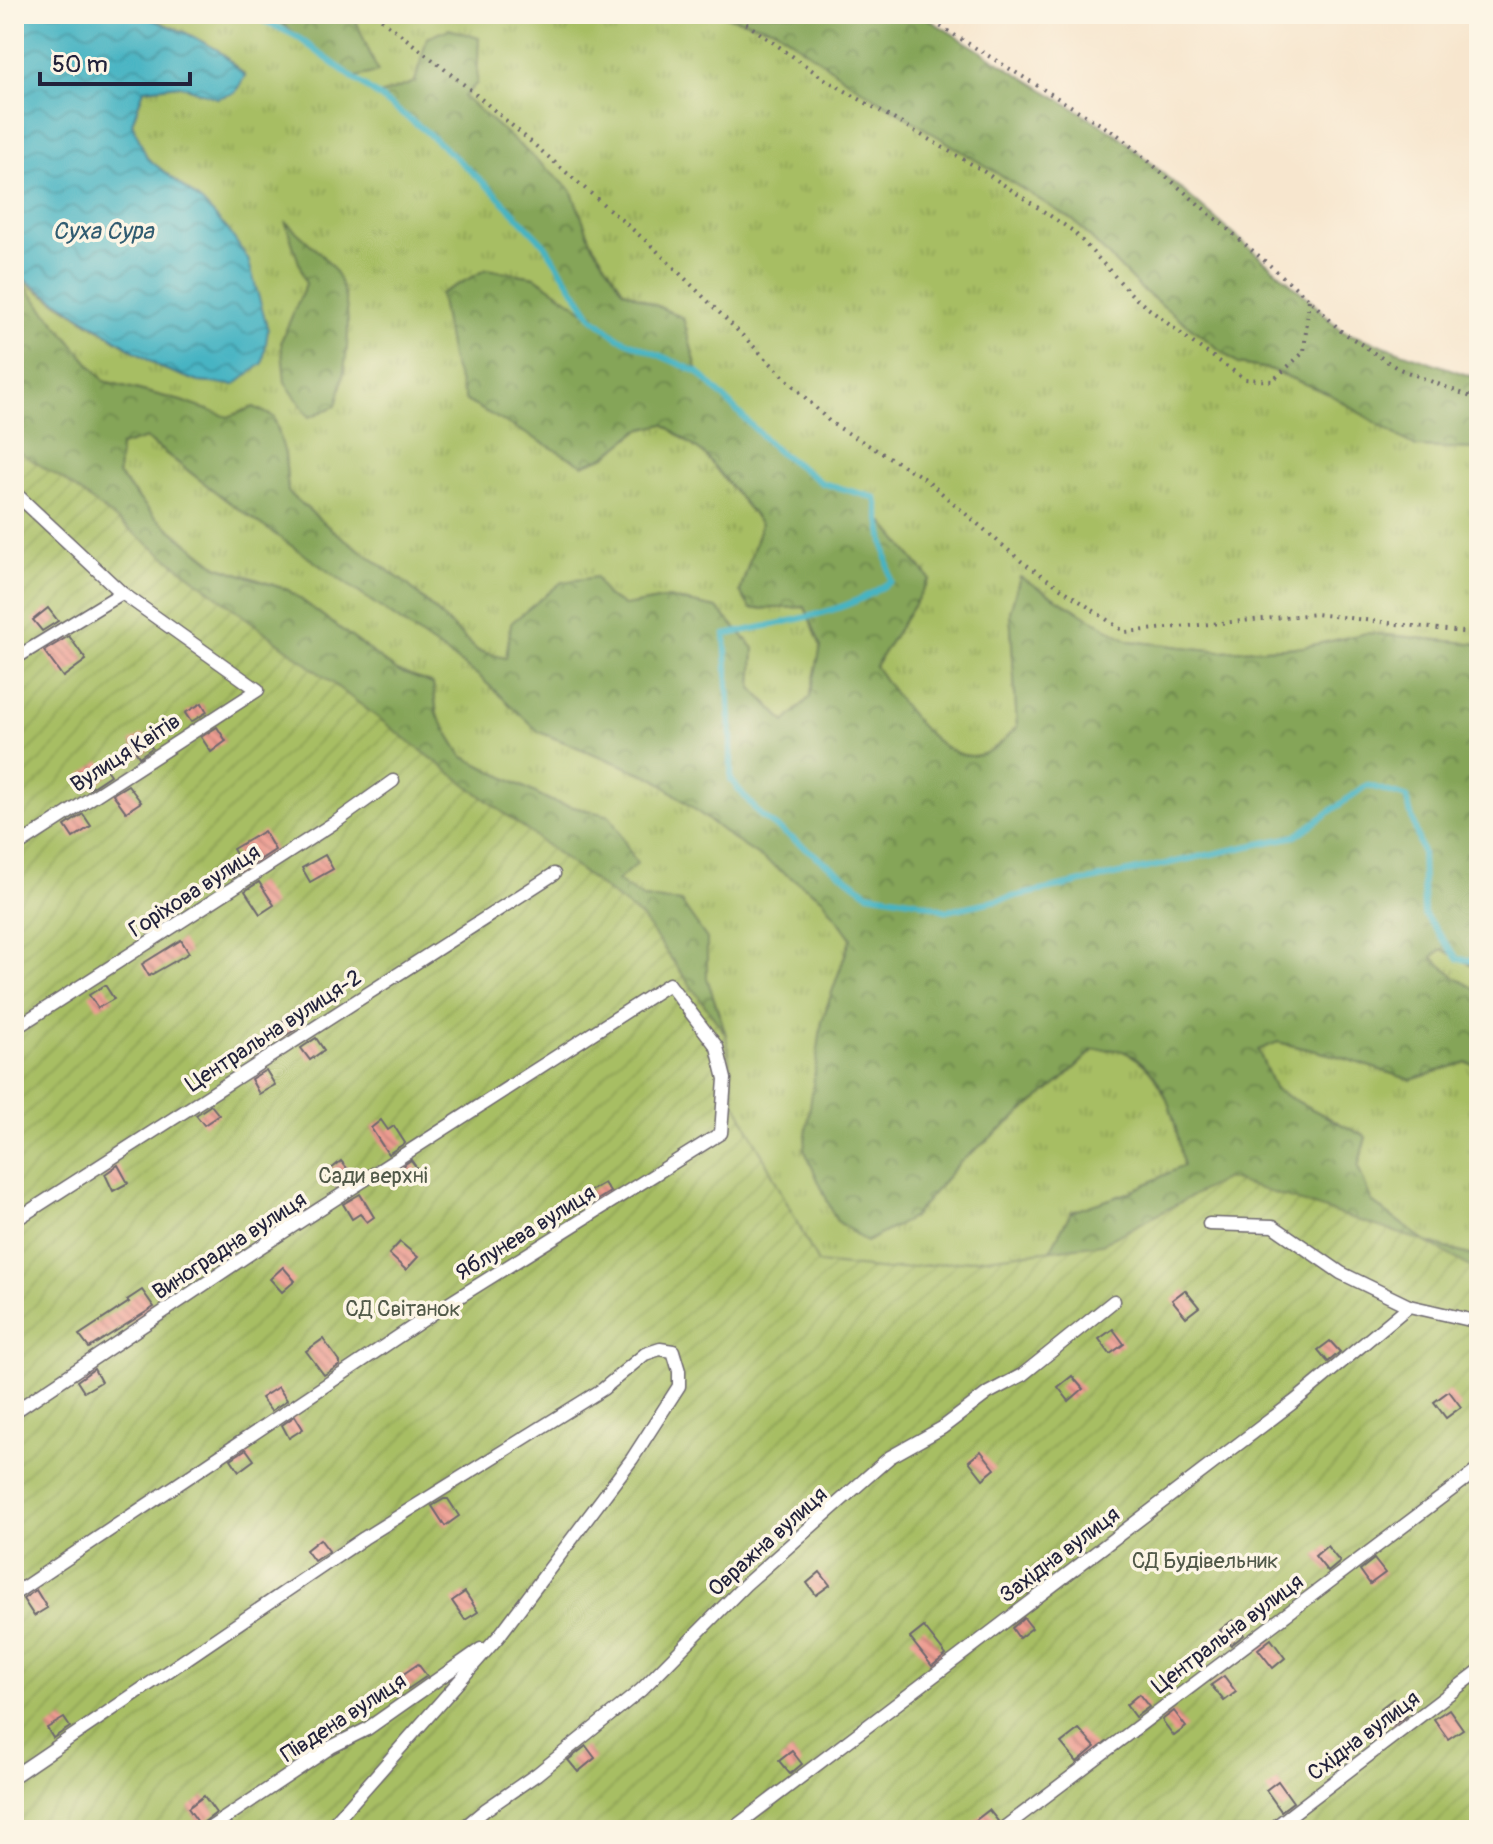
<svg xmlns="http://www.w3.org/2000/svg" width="1493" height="1844" font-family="Pangolin,sans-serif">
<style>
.grass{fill:url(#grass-tufts);stroke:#64704f;stroke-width:2}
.forest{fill:url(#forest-crowns);stroke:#54644a;stroke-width:2}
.garden{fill:url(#garden-furrows);stroke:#64704f;stroke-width:2}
.water{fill:url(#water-waves);stroke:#346b7f;stroke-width:2}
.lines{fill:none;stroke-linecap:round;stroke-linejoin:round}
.stream{stroke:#47b4c3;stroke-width:6}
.building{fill:url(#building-back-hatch)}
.service-casing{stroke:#6d676e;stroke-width:15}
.path{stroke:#6d676e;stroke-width:4;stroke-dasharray:2 6;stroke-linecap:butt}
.service{stroke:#fff;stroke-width:12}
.labels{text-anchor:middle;stroke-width:7;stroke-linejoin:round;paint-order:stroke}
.street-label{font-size:22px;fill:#22223b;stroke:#fcf5e5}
.park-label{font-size:22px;fill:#515949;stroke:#fcf5e5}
.water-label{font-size:24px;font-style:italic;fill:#315c71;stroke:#fcf5e5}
</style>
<defs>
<pattern id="grass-tufts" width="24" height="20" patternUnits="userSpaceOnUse" patternTransform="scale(2)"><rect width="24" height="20" fill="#a7be63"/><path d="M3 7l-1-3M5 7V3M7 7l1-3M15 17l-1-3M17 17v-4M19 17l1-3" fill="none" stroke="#8fa357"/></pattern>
<pattern id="forest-crowns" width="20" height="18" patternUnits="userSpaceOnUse" patternTransform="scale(2)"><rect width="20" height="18" fill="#85a559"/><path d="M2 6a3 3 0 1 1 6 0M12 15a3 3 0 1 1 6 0" fill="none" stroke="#6c864b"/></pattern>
<pattern id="garden-furrows" width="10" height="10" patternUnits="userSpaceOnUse" patternTransform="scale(2)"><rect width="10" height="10" fill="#a7be63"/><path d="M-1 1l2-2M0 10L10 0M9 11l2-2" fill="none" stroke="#8fa357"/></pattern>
<pattern id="water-waves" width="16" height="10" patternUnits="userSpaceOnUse" patternTransform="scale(2)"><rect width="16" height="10" fill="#47b4c3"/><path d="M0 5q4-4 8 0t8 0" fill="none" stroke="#3b92a0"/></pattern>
<pattern id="building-back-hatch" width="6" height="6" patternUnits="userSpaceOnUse" patternTransform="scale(2)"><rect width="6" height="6" fill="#ed9c91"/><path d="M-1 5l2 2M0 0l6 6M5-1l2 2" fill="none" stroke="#c07f78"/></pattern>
</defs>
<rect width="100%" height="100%" fill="#fcf5e5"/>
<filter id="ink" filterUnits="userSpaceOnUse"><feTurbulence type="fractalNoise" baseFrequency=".0125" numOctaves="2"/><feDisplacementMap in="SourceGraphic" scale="16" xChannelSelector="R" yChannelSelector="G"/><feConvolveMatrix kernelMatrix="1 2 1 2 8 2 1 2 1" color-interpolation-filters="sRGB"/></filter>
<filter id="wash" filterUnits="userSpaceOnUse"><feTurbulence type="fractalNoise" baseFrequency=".006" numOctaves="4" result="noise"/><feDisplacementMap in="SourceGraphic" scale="32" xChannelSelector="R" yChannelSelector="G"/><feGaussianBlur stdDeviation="1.8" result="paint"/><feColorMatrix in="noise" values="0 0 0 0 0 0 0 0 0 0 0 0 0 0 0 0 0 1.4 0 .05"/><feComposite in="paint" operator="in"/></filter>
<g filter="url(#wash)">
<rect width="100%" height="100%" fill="#f7e6ce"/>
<g class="grass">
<path d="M138,14H270L352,78L377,71L353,14H717L776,29L850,82L1074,221L1140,288L1238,364L1269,369L1329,394L1416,447L1479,449V644L1367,633L1303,647L1220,651L1129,641L1020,577L1010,611L1017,727C1005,739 991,756 972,756C935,757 894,693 875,666L930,579L882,521L876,498L822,483L775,449L698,372L683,318L623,290L592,243L571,190L464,97L427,38L415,82L378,96C433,136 503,191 545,244C562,267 577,293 592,317L535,277L487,269L606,456L639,430L664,424L704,454L761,524L740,592L751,609L805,607L821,647L810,697L786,723L752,688L754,648L669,598L625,606L606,596L506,659L478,651L408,585L331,529L288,492L285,454L254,407L228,418L181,401L104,381L32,298L19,279L161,368L199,382L235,385L203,203L147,158L132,123L144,89L180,85L218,98L245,75L218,50L184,32Z"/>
<path d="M145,438L230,503L479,676L539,732L654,778L733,839L822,898L851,938L822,1021L912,1218L959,1163L1062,1080L1094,1050C1103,1050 1117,1048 1125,1052C1167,1070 1177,1127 1184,1166L1128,1193L1071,1212L1041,1267L717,1453L726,1035L707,978V939L680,902L643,898L616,881L610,816L553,802L462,756L437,715L433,684L397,671L288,590L217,566L154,516L118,475L120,446Z"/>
<path d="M1442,949L1479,969V991L1455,977L1432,957Z"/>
<path d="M1277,1042L1337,1056L1411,1080L1466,1062L1479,1067V1258L1426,1242L1372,1202L1358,1167L1366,1137L1275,1090L1258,1050Z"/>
</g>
<g class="forest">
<path d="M270,14H353L378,72L352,78Z"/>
<path d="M717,14H920L1118,135L1309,299L1341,331L1479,379V449L1416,447L1329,394L1269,369L1238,364L1140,288L1074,221L850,82L776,29Z"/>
<path d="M449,29L479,38L477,83L464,97L571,190L592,243L623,290L683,318L698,372L775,449L822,483L876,498L882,521L930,579L875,666C894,693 935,757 972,756C991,756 1005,739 1017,727L1010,611L1020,577L1129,641L1220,651L1303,647L1367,633L1479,644V969L1442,949L1432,957L1455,977L1479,991V1067L1466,1062L1411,1080L1337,1056L1278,1042L1258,1050L1275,1090L1366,1137L1358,1167L1372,1202L1426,1242L1479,1258V1347L1041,1267L1071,1212L1128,1193L1183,1166C1177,1126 1167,1070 1125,1052C1117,1048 1103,1050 1093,1050L1062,1080L959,1163L912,1218L866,1242L836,1220L804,1149L822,1021L851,938L822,898L733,839L654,778L539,732L479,676L230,503L146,438L120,446L118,475L154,516L216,566L288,590L397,671L433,684L437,715L462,756L553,802L610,816L637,864L617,881L643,898L681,902L707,939V978L726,1035L641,917L558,854L14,597V273L104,381L181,401L228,417L254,407L274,417L285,454L288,492L331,529L408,585L478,651L506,658L511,623L562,582L596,577L606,596L625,606L669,598L717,608L754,648L752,688L785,722L810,697L821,646L805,607L751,609L740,592L761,524L704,454L664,424L639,430L606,456L583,465L466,401L451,358L440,294L487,269L535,277L591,315C575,291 561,264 543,243C496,186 436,139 377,96L415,82L427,38Z"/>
<path d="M285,221C299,235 324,254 334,270C357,306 347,367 336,406L309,417L285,382L281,341L306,284Z"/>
</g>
<path class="garden" d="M14,449L64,480L641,917L726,1035L735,1102L818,1263L888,1270L1102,1244L1226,1178L1426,1242L1479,1272V1830H14Z"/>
<path class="water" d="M14,14H138L184,32L218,50L245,76L235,93L217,98L180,85L144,89L132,123L147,158L203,203L228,230L248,259L268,330L263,363L235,385L199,382L161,368L14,273Z"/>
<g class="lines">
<path class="stream" d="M250,14L296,36L423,129L493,191L544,244L592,317L617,337L698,372L775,449L822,483L876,498L891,581C845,615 781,622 725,635L731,736V780L761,816L868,893L916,901L947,911L1296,836L1367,785L1406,797L1422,852L1424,914L1458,959L1479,961"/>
</g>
<g id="blocks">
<g class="building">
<path d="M48,608L58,621L42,631L33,620Z"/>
<path d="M69,636L86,660L63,677L44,651Z"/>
<path d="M202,703L207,712L191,722L185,713Z"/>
<path d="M217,727L226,741L211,752L201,737Z"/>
<path d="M143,734L152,748L139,757L130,742Z"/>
<path d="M100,761L110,775L89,789L80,776Z"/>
<path d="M128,785L141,802L126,812L113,794Z"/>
<path d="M83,814L91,826L73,838L65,826Z"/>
<path d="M264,831L275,850L232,878L223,865L237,856L233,849Z"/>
<path d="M325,855L333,869L310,882L302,868Z"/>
<path d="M259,882L274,905L260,914L245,891Z"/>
<path d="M181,940L189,953L149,976L142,964Z"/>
<path d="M105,985L114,999L98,1008L89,995Z"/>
<path d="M287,1018L295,1030L280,1039L273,1028Z"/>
<path d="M316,1038L324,1050L310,1060L301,1048Z"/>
<path d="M266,1070L275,1085L259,1094L251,1079Z"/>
<path d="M211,1105L219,1115L204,1125L196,1115Z"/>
<path d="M381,1120L388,1130L394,1126L405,1143L388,1154L371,1128Z"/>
<path d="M411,1160L419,1171L406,1181L398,1169Z"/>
<path d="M341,1161L353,1175L337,1187L325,1174Z"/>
<path d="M118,1165L128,1183L113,1191L105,1174Z"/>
<path d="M604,1183L610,1192L591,1204L585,1194Z"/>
<path d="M360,1194L374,1217L367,1222L360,1214L352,1219L343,1204Z"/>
<path d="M400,1242L418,1257L406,1270L389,1254Z"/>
<path d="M283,1267L295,1281L282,1292L270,1279Z"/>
<path d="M142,1290L154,1307L89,1348L79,1335L129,1302L127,1300Z"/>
<path d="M1185,1290L1199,1307L1186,1317L1172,1300Z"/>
<path d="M1113,1329L1124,1344L1110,1354L1099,1339Z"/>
<path d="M323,1339L340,1362V1365L324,1375L306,1351Z"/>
<path d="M1330,1341L1340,1352L1328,1362L1318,1350Z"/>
<path d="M94,1369L101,1382L84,1392L77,1381Z"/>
<path d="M1072,1376L1083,1389L1069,1401L1058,1387Z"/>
<path d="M278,1387L287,1400L271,1411L261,1398Z"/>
<path d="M1449,1391L1461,1407L1446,1418L1434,1402Z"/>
<path d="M295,1416L303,1429L289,1438L282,1425Z"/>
<path d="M246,1449L254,1460L239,1471L231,1459Z"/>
<path d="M981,1451L995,1469L983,1479L969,1461Z"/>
<path d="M444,1499H448L459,1516L445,1526L432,1506Z"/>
<path d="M320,1539L329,1551L314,1561L306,1550Z"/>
<path d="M1327,1546L1340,1562L1328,1572L1315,1556Z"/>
<path d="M1374,1559L1385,1573L1370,1584L1360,1570Z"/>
<path d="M820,1572L830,1585L816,1595L807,1583Z"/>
<path d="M36,1590L47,1608L34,1616L23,1599Z"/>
<path d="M465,1592L478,1612L465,1620L452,1601Z"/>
<path d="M1024,1618L1032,1628L1019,1638L1012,1628Z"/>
<path d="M1233,1620L1244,1635L1231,1645L1220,1630Z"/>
<path d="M924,1627L946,1655L932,1666L910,1638Z"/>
<path d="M1271,1639L1285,1658L1273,1668L1258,1649Z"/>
<path d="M418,1664L427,1676L408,1689L399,1677Z"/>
<path d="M1224,1676L1236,1692L1224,1701L1211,1685Z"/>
<path d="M1139,1694L1149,1707L1135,1717L1126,1705Z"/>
<path d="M1393,1699L1406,1716L1393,1725L1381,1708Z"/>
<path d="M1449,1709L1463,1729L1448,1739L1434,1719Z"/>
<path d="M1174,1711L1186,1727L1174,1736L1162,1720Z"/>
<path d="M64,1718L70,1727L53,1738L47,1728Z"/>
<path d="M1079,1729L1095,1747L1077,1762L1061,1743Z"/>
<path d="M586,1746L595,1758L578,1772L568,1760Z"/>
<path d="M792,1751L802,1764L790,1774L779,1761Z"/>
<path d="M1278,1781L1293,1802L1281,1811L1266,1790Z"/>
<path d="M204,1796L216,1813L200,1825L188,1808Z"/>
<path d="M989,1810L998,1821L992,1830H963Z"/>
</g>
</g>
</g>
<g filter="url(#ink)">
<use href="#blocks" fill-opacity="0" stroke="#6d676e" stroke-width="2"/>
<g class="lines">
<g class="service-casing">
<g id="service">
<path d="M14,492L122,593L258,690L14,848"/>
<path d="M14,659L122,593"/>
<path d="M14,1029L337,821L393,781"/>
<path d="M14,1221L554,874"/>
<path d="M1209,1224L1273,1226L1341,1273L1409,1306L1479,1322"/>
<path d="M14,1412L251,1253L669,984L717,1047L725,1079L721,1133L432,1314L14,1594"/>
<path d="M14,1776L364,1538L603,1389L645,1354L660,1349L673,1351L679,1371V1386L632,1459L499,1636L328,1830"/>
<path d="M207,1830L331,1747L367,1729L481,1649"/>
<path d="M461,1830L485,1810L537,1774L641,1690L745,1585L890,1457L942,1428L988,1393L1022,1375L1114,1301"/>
<path d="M731,1830L1295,1401L1409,1306"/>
<path d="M1001,1830L1479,1469"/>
<path d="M1271,1830L1479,1671"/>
</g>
</g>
<g class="path">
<path d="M375,14L472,91L654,248L831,423L924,478L1021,561L1125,632L1316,614L1479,634"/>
<path d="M733,14L823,78L980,169L1073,231L1135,298L1193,343L1245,379L1272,381L1304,352L1309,299"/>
<path d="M920,14L1118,135L1309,299L1341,331L1397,368L1479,400"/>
</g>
<use href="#service" class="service"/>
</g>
</g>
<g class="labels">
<g class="street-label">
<text transform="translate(125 752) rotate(-33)" y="8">Вулиця Квітів</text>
<text transform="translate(194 890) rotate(-33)" y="8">Горіхова вулиця</text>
<text transform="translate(273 1030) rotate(-33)" y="8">Центральна вулиця-2</text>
<text transform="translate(525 1232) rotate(-32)" y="8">Яблунева вулиця</text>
<text transform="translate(229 1245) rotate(-33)" y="8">Виноградна вулиця</text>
<text transform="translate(767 1541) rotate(-42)" y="8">Овражна вулиця</text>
<text transform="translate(1059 1554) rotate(-37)" y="8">Західна вулиця</text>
<text transform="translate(1227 1633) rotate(-37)" y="8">Центральна вулиця</text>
<text transform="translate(343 1717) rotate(-33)" y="8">Південа вулиця</text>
<text transform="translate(1363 1735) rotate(-37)" y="8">Східна вулиця</text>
</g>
<g class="park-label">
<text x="373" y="1183">Сади верхні</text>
<text x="403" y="1316">СД Світанок</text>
<text x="1205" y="1568">СД Будівельник</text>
</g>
<g class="water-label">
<text x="103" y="239">Суха Сура</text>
</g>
</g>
<rect width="1493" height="1844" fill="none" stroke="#fcf5e5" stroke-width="48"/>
<path d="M40 72v12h150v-12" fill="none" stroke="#22223b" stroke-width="4"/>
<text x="52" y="72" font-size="24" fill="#22223b" stroke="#fcf5e5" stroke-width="6" paint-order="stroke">50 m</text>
</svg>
